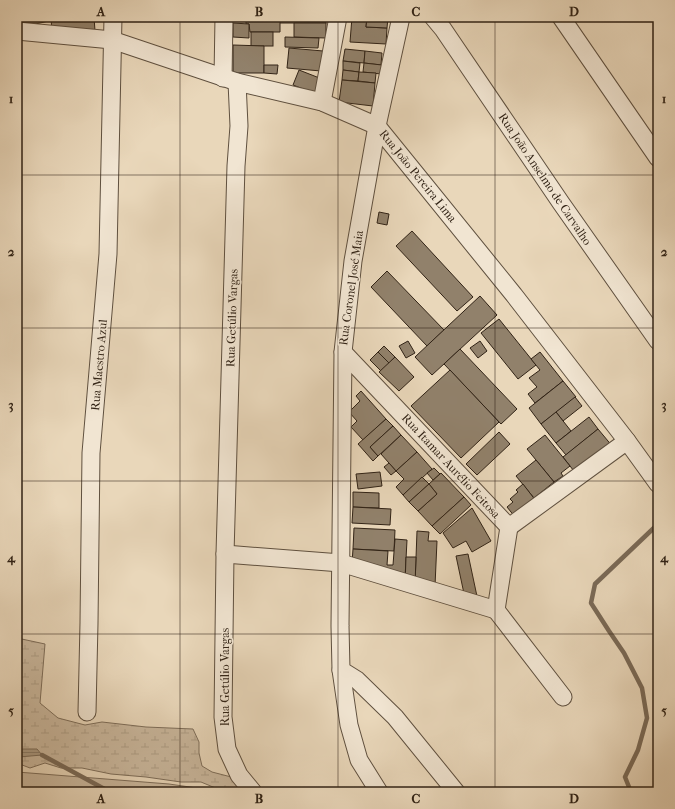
<svg xmlns="http://www.w3.org/2000/svg" width="675" height="809" font-family="'IM FELL French Canon',serif">
<style>
.grass{fill:#cab89e;stroke:#7e6e5a}
.wetland{fill:url(#wetland-marsh);stroke:#7e6e5a}
.water{fill:url(#water-rules);stroke:#7a6a57}
.lines{fill:none;stroke-linecap:round;stroke-linejoin:round}
.stream{stroke:#7a6a57;stroke-width:4.5}
.building{fill:#91816b;stroke:#312316}
.minor-casing{stroke:#5f503f;stroke-width:19}
.minor{stroke:#f1e5d2;stroke-width:17}
.grid{fill:none;stroke:#312316;stroke-width:1;stroke-opacity:0.55}
.labels{text-anchor:middle;stroke-width:3;stroke-linejoin:round;paint-order:stroke}
.street-label{font-size:12px;fill:#312316;stroke:#f1e5d2}
.neatline{fill:none;stroke:#312316;stroke-width:1.5}
.grid-label{font-size:13px;text-anchor:middle;font-weight:bold;fill:#312316}
</style>
<defs>
<pattern id="wetland-marsh" width="20" height="14" patternUnits="userSpaceOnUse"><rect width="20" height="14" fill="#cab89e"/><path d="M1 5h8M5 5V1M11 12h8M15 12V8" fill="none" stroke="#ae9e87"/></pattern>
<pattern id="water-rules" width="6" height="5" patternUnits="userSpaceOnUse"><rect width="6" height="5" fill="#aa9a82"/><path d="M0 2.5h6" fill="none" stroke="#8b7d69"/></pattern>
</defs>
<rect width="100%" height="100%" fill="#e9d7ba"/>
<filter id="stains"><feTurbulence type="fractalNoise" baseFrequency=".005" numOctaves="4"/><feColorMatrix values="0 0 0 0 .2 0 0 0 0 .09 0 0 0 0 .02 0 0 0 .5 -.17"/></filter>
<radialGradient id="worn" r=".72"><stop offset=".6" stop-color="#630" stop-opacity="0"/><stop offset="1" stop-color="#630" stop-opacity=".3"/></radialGradient>
<path class="grass" d="M17,772L169,784L224,792H17Z"/>
<path class="wetland" d="M17,638L45,644L40,703L58,718L85,725L102,722L146,727L193,729L199,742V753L202,766L212,772L239,779L250,792H225L201,782H181L146,777L111,774L82,768H61L45,763L30,768L17,763Z"/>
<path class="water" d="M17,746L22,749H37L42,755L19,757L17,754Z"/>
<g class="lines">
<g class="stream">
<path d="M42,755L110,792"/>
<path d="M631,792L625,777L638,750L647,718L642,688L624,653L609,631L591,603L595,584L658,524"/>
</g>
</g>
<g class="building">
<path d="M17,17H49V21L17,28Z"/>
<path d="M51,17H94L95,31L52,34Z"/>
<rect x="280" y="17" width="46" height="6"/>
<path d="M352,17H367L366,27L387,28L386,44L350,42Z"/>
<path d="M367,17H388L387,28L366,27Z"/>
<path d="M246,19H280V32H250L249,24H246Z"/>
<path d="M233,23L249,24V38L233,37Z"/>
<path d="M294,23H326V38L294,37Z"/>
<rect x="251" y="32" width="22" height="14"/>
<path d="M285,37L319,38L318,48L285,47Z"/>
<path d="M233,45L264,46V73H233Z"/>
<path d="M289,48L323,51L321,71L287,68Z"/>
<path d="M345,49L365,51L364,63L343,61Z"/>
<path d="M365,51L382,53L381,65L364,63Z"/>
<path d="M343,61L360,63L359,72L343,70Z"/>
<path d="M364,63L382,65L381,74L363,72Z"/>
<path d="M264,65H278L277,74L264,73Z"/>
<path d="M299,70L322,79L316,94L293,85Z"/>
<path d="M343,70L359,72L358,81L342,80Z"/>
<path d="M359,72L376,73L375,83L358,81Z"/>
<path d="M342,80L375,83L373,106L339,102Z"/>
<path d="M379,212L389,214L387,225L377,223Z"/>
<path d="M412,231L473,297L457,311L396,246Z"/>
<path d="M387,271L444,330L427,346L371,287Z"/>
<path d="M480,296L497,315L432,375L415,357Z"/>
<path d="M499,319L536,365L518,379L481,333Z"/>
<path d="M408,341L415,353L406,358L399,346Z"/>
<path d="M480,341L487,351L478,358L470,348Z"/>
<path d="M384,346L395,357L389,363L378,352Z"/>
<path d="M460,349L517,409L501,424L444,364Z"/>
<path d="M378,352L389,363L381,371L370,360Z"/>
<path d="M540,352L563,381L535,403L528,394L537,387L529,378L540,370L531,359Z"/>
<path d="M395,357L414,377L399,391L379,372Z"/>
<path d="M450,370L499,422L461,458L411,406Z"/>
<path d="M563,381L576,397L541,424L529,408Z"/>
<path d="M361,391L386,419L363,440L351,427L357,421L349,412L360,401L356,396Z"/>
<path d="M575,397L582,406L563,421L556,412Z"/>
<path d="M556,412L571,431L556,443L541,424Z"/>
<path d="M589,417L598,429L566,455L556,443Z"/>
<path d="M386,419L393,426L370,447L378,456L373,461L358,444Z"/>
<path d="M393,426L401,435L378,456L370,447Z"/>
<path d="M598,429L613,447L577,475L563,457Z"/>
<path d="M499,432L510,444L477,475L466,464Z"/>
<path d="M401,435L417,452L396,471L381,454Z"/>
<path d="M545,435L570,466L561,473L563,476L554,482L527,449Z"/>
<path d="M417,452L432,469L403,495L396,487L404,479L396,471Z"/>
<path d="M536,460L554,482L534,498L516,476Z"/>
<path d="M389,463L396,471L391,475L384,467Z"/>
<path d="M434,468L440,474L433,480L427,473Z"/>
<path d="M380,472L382,486L358,489L356,474Z"/>
<path d="M441,473L464,497L432,526L418,511L437,494L429,484Z"/>
<path d="M422,477L429,484L409,502L403,495Z"/>
<path d="M429,484L437,494L418,511L409,502Z"/>
<path d="M523,484L536,501L515,517L507,507L513,502L510,499L518,492L516,490Z"/>
<path d="M353,492L379,493V508L353,507Z"/>
<path d="M464,497L471,505L440,534L432,526Z"/>
<path d="M353,507L391,509L390,525L352,523Z"/>
<path d="M472,508L491,541L472,552L466,541L453,548L443,533Z"/>
<path d="M354,528L395,530L394,551L353,549Z"/>
<path d="M417,531L429,532L428,541H437L435,586L415,585Z"/>
<path d="M395,539L407,540L405,578L352,563L353,549L388,551L387,565H393Z"/>
<path d="M468,554L478,601L466,603L456,556Z"/>
<path d="M406,557H416L415,585H405Z"/>
</g>
<g class="lines">
<g class="minor-casing">
<g id="minor">
<path d="M401,17L377,126L353,261L343,352L340,626L341,670L357,680L395,717L456,792"/>
<path d="M433,17L443,29L561,203L658,341"/>
<path d="M561,17L658,158"/>
<path d="M17,31L112,40L237,82L322,102L377,126L514,295L627,441L658,484"/>
<path d="M223,78L224,17"/>
<path d="M237,82L239,126L236,166L225,554L223,717L227,749L239,775L253,792"/>
<path d="M322,102L338,17"/>
<path d="M343,352L509,527L627,441"/>
<path d="M509,527L496,610L563,697"/>
<path d="M225,554L341,563L496,610"/>
<path d="M341,670L349,725L359,760L379,792"/>
<path d="M87,712L89,623L91,453L108,254L113,17"/>
</g>
</g>
<use href="#minor" class="minor"/>
</g>
<path class="grid" d="M180,17V792M338,17V792M495,17V792M17,175H658M17,328H658M17,481H658M17,634H658"/>
<g class="labels">
<g class="street-label">
<text transform="translate(418 176) rotate(51)" y="4">Rua João Pereira Lima</text>
<text transform="translate(545 179) rotate(56)" y="4">Rua João Anselmo de Carvalho</text>
<text transform="translate(351 288) rotate(-82)" y="4">Rua Coronel José Maia</text>
<text transform="translate(232 318) rotate(-88)" y="4">Rua Getúlio Vargas</text>
<text transform="translate(99 365) rotate(-85)" y="4">Rua Maestro Azul</text>
<text transform="translate(451 466) rotate(47)" y="4">Rua Itamar Aurélio Feitosa</text>
<text transform="translate(225 677) rotate(-90)" y="4">Rua Getúlio Vargas</text>
</g>
</g>
<rect width="675" height="809" fill="none" stroke="#e9d7ba" stroke-width="44"/>
<rect x="22" y="22" width="631" height="765" class="neatline"/>
<g class="grid-label">
<text x="101" y="16">A</text>
<text x="259" y="16">B</text>
<text x="416" y="16">C</text>
<text x="574" y="16">D</text>
<text x="11" y="103">1</text>
<text x="664" y="103">1</text>
<text x="11" y="256">2</text>
<text x="664" y="256">2</text>
<text x="11" y="409">3</text>
<text x="664" y="409">3</text>
<text x="11" y="562">4</text>
<text x="664" y="562">4</text>
<text x="11" y="715">5</text>
<text x="664" y="715">5</text>
<text x="101" y="803">A</text>
<text x="259" y="803">B</text>
<text x="416" y="803">C</text>
<text x="574" y="803">D</text>
</g>
<rect width="100%" height="100%" filter="url(#stains)"/>
<rect width="100%" height="100%" fill="url(#worn)"/>
</svg>
